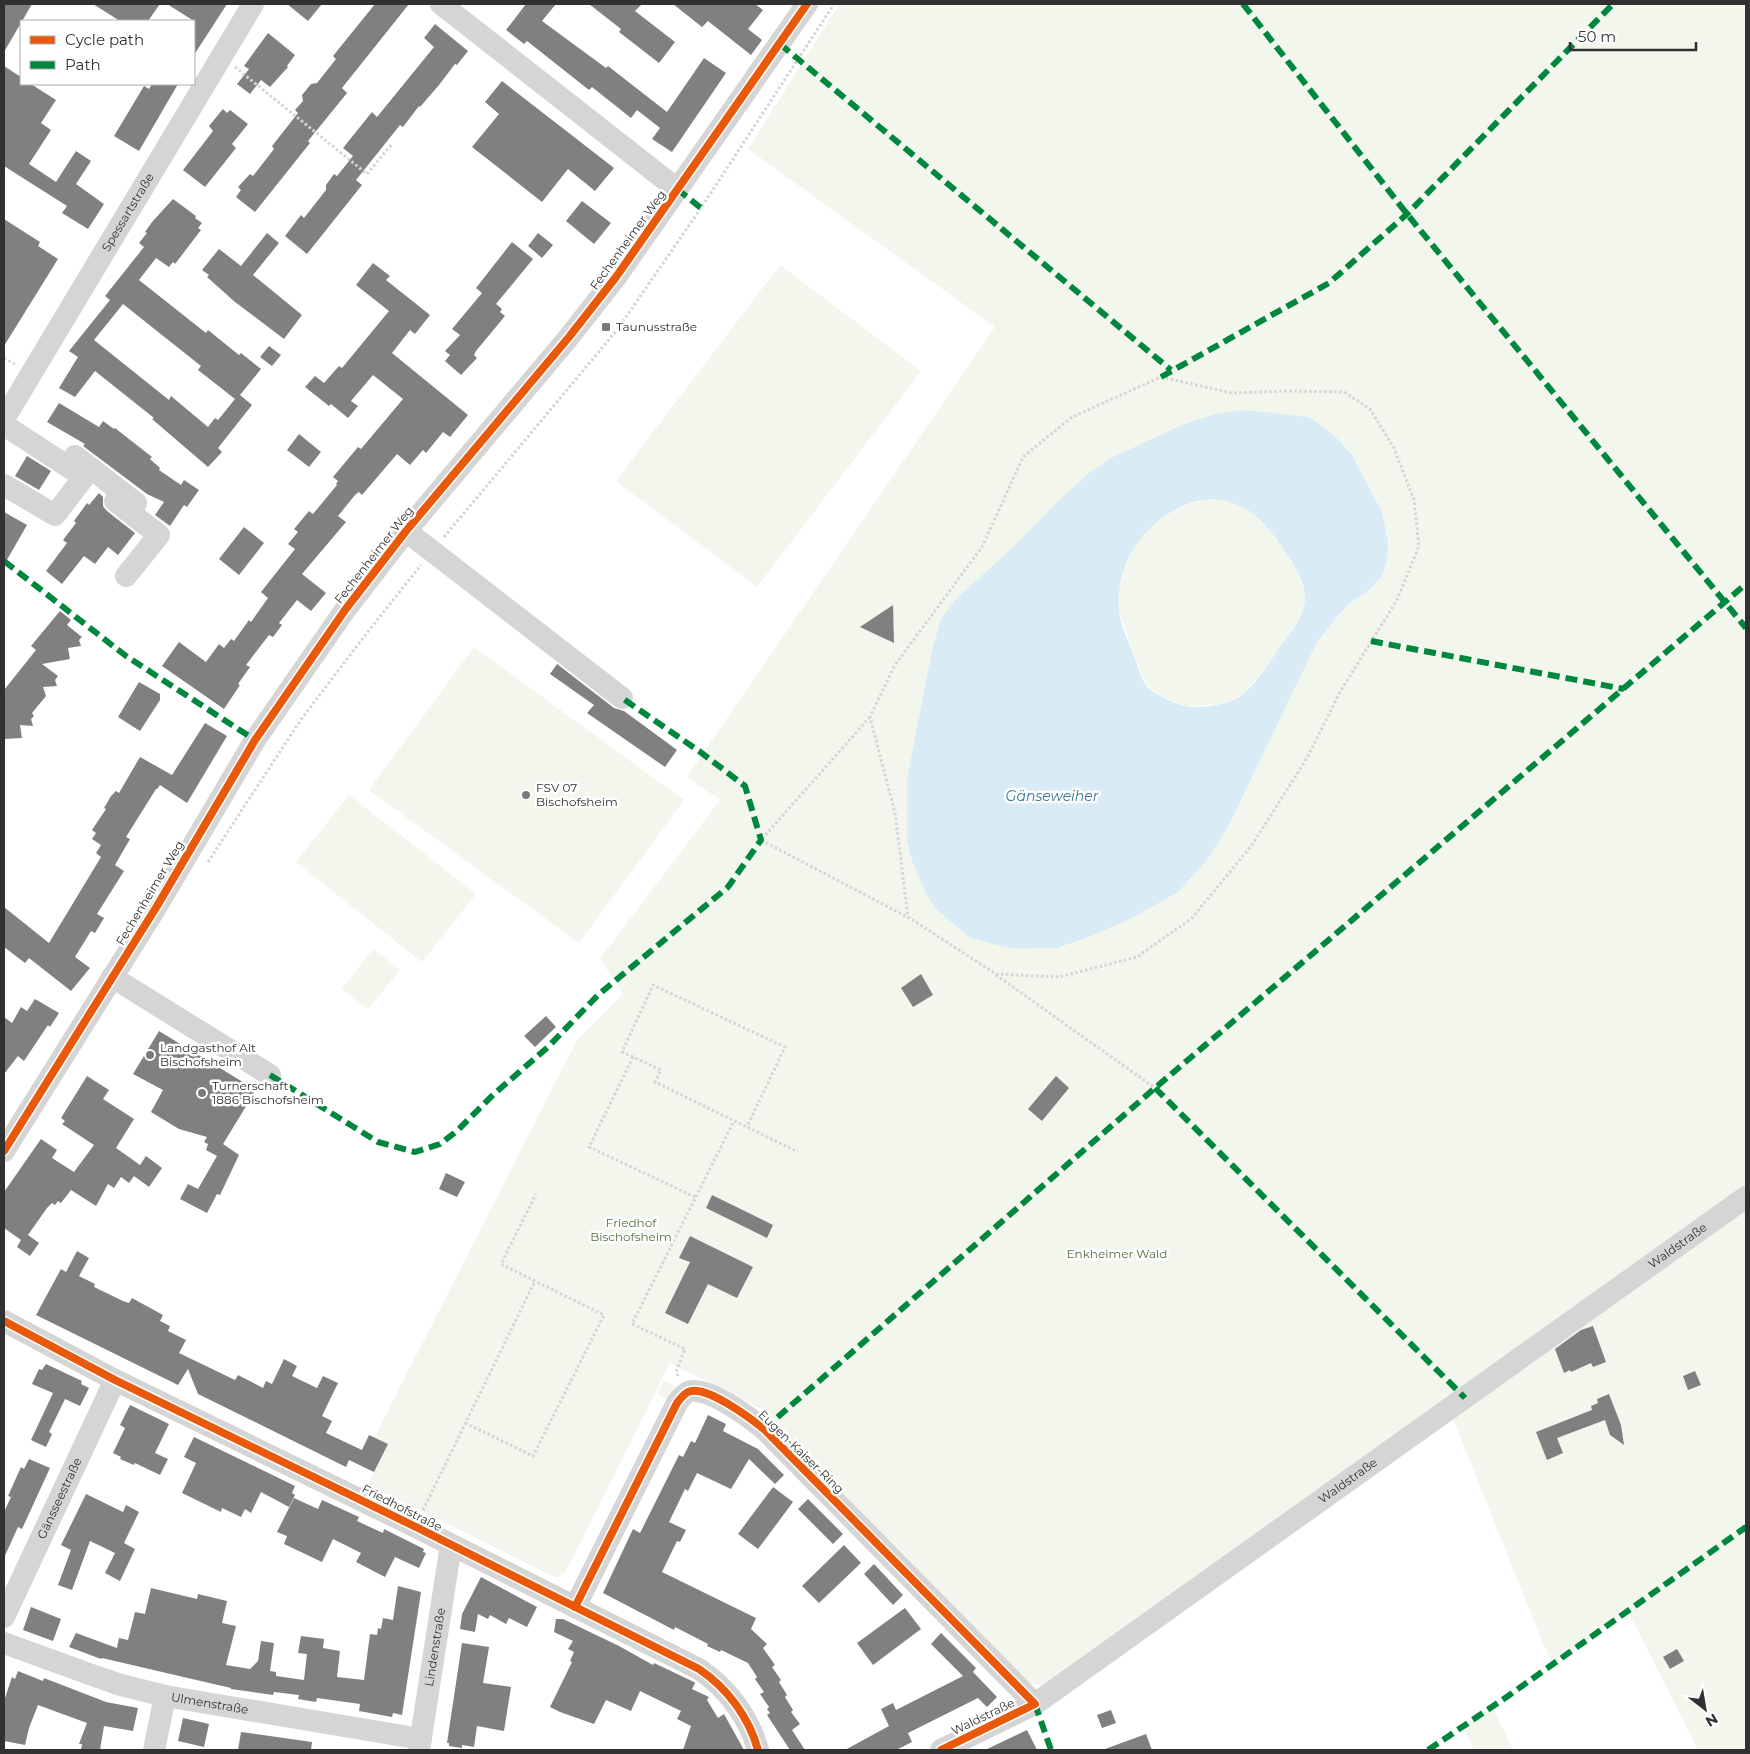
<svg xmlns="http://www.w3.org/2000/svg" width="1750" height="1754" font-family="Montserrat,sans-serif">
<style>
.green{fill:#f2f6ed;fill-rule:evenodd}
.water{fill:#d9ebf4;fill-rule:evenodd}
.building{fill:#808080;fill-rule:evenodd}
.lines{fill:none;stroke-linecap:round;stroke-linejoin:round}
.path{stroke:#d5d5d5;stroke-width:3;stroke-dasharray:2.5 2.5;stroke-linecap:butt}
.minor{stroke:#d5d5d5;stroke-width:22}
.quiet{stroke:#00873e;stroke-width:6;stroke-dasharray:12 6;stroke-linecap:butt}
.cycleway-casing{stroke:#fff;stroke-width:11}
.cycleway{stroke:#e8590c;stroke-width:8}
.poi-dot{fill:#797979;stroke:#fff;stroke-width:2}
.labels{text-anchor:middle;stroke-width:5;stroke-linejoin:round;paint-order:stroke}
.street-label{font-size:12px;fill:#313131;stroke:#fff}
.poi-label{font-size:12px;fill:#313131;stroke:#fff;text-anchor:start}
.park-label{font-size:12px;fill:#55703a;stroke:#fff}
.water-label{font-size:14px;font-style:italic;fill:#38779a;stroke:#fff}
</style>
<rect width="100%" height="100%" fill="#fff"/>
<g class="green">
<path d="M839,4H1746V1188L1047,1685L1029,1684L759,1408L670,1363L565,1573L557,1578L368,1485L378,1462L365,1456L577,1040L623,994L600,959L720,800L687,777L995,327L748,149ZM1243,410L1276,413L1309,417L1341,442L1352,455L1382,512L1385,526L1388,543L1387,562L1381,577L1369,590L1347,605L1317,642L1228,827L1208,859L1178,892L1134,917L1097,934L1057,948L1020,949L997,945L970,938L937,910L925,892L912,861L907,842V779L932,650L941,619L955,600L1017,543L1057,502L1089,474L1113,457L1182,425L1215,414Z"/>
<path d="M780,265L921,371L757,587L616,481Z"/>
<path d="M1217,499L1235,503L1254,514L1272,534L1286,552L1299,576L1305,595L1304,609L1288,637L1265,669L1242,695L1223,704L1183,706L1149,689L1142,675L1119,612V590L1124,570L1135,546L1151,525L1167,513L1189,503Z"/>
<path d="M474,647L684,800L579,943L369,790Z"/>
<path d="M349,795L476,894L422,962L296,862Z"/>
<path d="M373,949L400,970L368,1009L342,989Z"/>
<path d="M1746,1198V1750H1698L1628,1611L1552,1665L1453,1418Z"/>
<path d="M664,1380L677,1387L670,1401L657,1394Z"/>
<path d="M1492,1707L1513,1750H1474L1463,1727Z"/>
</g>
<path class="water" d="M1243,410L1276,413L1309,417L1326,429L1341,442L1352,455L1382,512L1385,526L1388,543L1387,562L1381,577L1369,590L1347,605L1317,642L1228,827L1208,859L1178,892L1134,917L1097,934L1057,948L1020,949L997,945L970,938L937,910L925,892L912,861L907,842V779L932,650L941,619L955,600L1017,543L1057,502L1089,473L1113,457L1182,425L1215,414ZM1217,499C1247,505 1258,515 1277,540C1288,555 1304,577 1305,597C1305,616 1289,635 1278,650C1268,665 1257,682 1243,694C1231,705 1197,710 1181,705C1174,703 1167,699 1161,696C1157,694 1151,691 1148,688C1140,678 1137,662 1132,650C1127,638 1120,624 1119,610C1115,564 1144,521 1187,504C1196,500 1207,500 1217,499Z"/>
<g class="building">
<path d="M4,4H32L4,52Z"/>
<path d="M93,4H160L148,21H120Z"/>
<path d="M167,4H227L194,55V21Z"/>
<path d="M287,4H322L308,21Z"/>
<path d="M375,4H409L342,88L347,93L308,141L310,143L255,212L236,197L241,190L238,187L250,174L253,176L274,149L272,146L298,113L295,110L303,101L302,95L311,84L317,83L336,59L333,56Z"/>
<path d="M526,4H556L542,21L606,68L608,66L667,112L704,58L726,73L672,152L652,139L660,128L637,110L631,118L592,87L589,90L527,41L524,44L506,30Z"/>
<path d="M589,4H642L635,11L675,42L659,63L619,32L621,29Z"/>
<path d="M673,4H755L763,10L748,29L762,40L751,55L708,21L702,27Z"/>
<path d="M435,24L468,51L457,65L455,64L439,85L420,107L419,106L403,127L400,125L356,180L362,185L307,254L285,236L301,215L304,218L326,190V185L334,174L337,176L353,156L343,148L372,112L377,117L434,47L424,38Z"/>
<path d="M268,33L295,55L287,66L288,67L270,87L261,80L250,94L237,84L249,69L244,66Z"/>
<path d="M4,66L21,77V84H31L56,100L41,123L51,130L29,164L56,182L76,151L91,161L76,184L104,204L88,229L62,213L67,206L4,166Z"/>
<path d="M502,81L614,168L595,191L568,169L542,202L472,147L499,114L485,102Z"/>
<path d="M152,84H178L139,151L114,136L144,86L149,89Z"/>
<path d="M223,109L227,113L230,110L248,124L232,144L236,148L205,187L183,170L213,131L209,126Z"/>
<path d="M173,199L196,216L195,218L202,223L198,228L201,230L175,264L173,262L169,267L156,258L139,280L206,333L208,330L239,355L241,353L261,369L240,395L252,405L218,448L222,452L208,467L152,419L154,418L95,371L75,397L59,388L78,357L69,351L110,300L105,296L144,247L139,243L147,233L145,232L152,222ZM123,304L201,366L198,370L235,399L218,420L215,418L208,427L171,396L169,400L94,340Z"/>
<path d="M582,201L611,223L594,244L566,221Z"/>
<path d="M4,219L40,242L38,246L58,259L4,346Z"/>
<path d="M267,233L279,243L253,275L302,315L284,339L235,302L207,277L209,275L202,270L219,249L241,266Z"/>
<path d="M538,233L553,245L542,258L528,246Z"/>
<path d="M512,242L533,259L496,304L502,309L500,312L505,316L476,351L474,355L477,358L461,375L445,361L450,355L445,351L460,335L452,329L482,293L476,288Z"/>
<path d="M373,263L390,276L386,280L430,315L415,334L410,330L392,353L468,415L450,437L443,432L426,453L423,450L410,465L397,454L362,495L359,492L355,495L338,516L346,522L302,574L326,593L311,611L297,600L279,623L282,625L273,637L269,635L246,665L250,667L238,684L240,685L224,709L162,666L179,642L206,662L219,644L224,648L231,639L234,641L249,620L251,622L268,598L261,592L295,549L288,544L298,532L294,529L309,511L313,514L337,485L336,484L338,481L333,477L358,447L361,449L403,399L373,375L351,401L358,406L348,418L331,404L329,406L305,387L315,376L324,383L339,366L342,368L389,311L356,285Z"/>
<path d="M269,346L281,355L272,366L260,357Z"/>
<path d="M59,403L99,427L103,421L114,429L115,428L152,457L150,459L160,468L159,470L181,485L184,480L199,490L187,507L184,505L170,526L155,515L164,502L147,494L83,446L85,444L47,422Z"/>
<path d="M299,434L321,452L309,467L287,450Z"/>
<path d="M27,456L51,471L39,490L15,476Z"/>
<path d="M99,493L103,497V506L107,511L135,533L118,555L108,547L95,564L84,556L62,584L46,571L67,543L63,540L76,523L74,521L87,503L89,505Z"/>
<path d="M4,512L27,525L4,565Z"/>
<path d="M244,527L264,543L239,575L219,559Z"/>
<path d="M893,605L894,643L860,627Z"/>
<path d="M60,611L71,620L67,625L82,637L79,640L81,646L68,648L70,659L42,664L58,676L55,680L57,686L43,687L46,696L32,713L34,716L31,719L33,726L20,725L22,738L4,739V690L36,650L31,646Z"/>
<path d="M557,664L614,708L624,711L677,750L665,767L587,713L594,705L550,674Z"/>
<path d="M139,682L160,694V700L140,731L118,717Z"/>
<path d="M205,723L227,736L187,803L160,785L157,789H156L126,837L130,839L115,865L124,871L97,914L104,918L95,933L91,931L75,957L90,968L71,991L29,958L25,963L4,947V907L49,943L101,857L96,853L101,845L92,839L96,833L92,830L106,809L104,808L111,796L116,791L119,793L140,757L172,775Z"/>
<path d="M921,974L933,995L913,1007L901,988Z"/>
<path d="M35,999L59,1013L50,1027L48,1025L24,1061L18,1056L4,1074V1017L12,1023L21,1007L27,1011Z"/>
<path d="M546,1016L556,1027L535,1047L524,1036Z"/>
<path d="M159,1031L256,1090L223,1144L239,1155L220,1195L217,1194L207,1213L180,1199L188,1184L198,1189L217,1156L206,1150L208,1144L204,1142L207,1137L179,1129L151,1112L163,1090L133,1074Z"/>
<path d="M87,1076L109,1090L103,1099L134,1119L116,1148L140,1165L146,1156L162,1168L149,1187L134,1176L129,1183L121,1177L114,1188L108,1184L96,1206L71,1190L61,1203L58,1201L55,1205L52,1203L47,1208L28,1235L39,1243L30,1256L17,1247L21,1240L4,1228V1192L41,1139L57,1150L52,1158L74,1172L94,1145L62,1124L65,1121L61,1118Z"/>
<path d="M1056,1076L1069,1088L1042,1121L1028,1109Z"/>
<path d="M446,1173L465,1182L457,1197L439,1189Z"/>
<path d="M712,1195L773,1225L767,1238L706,1208Z"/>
<path d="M690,1236L753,1267L737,1298L708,1284L688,1324L665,1313L690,1262L679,1258Z"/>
<path d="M77,1251L89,1258L79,1276L95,1284L94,1287L123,1301L129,1303L132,1298L163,1315L160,1321L170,1326L168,1331L186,1340L179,1353L235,1380L238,1375L263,1388L266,1381L272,1384L284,1359L297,1366L292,1376L317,1388L323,1376L338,1383L322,1416L332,1421L326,1433L362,1450L369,1435L388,1444L374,1472L349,1460L346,1467L198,1394L188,1369L178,1385L36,1315L61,1269L66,1272Z"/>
<path d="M1593,1326L1606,1362L1593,1367L1591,1363L1571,1372L1570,1370L1564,1373L1555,1349L1581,1330Z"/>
<path d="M46,1364L82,1381L81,1384L89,1388L80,1406L65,1399L49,1432L52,1434L46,1447L31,1440L53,1393L32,1384L39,1369L42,1370Z"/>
<path d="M1695,1371L1701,1385L1688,1390L1683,1376Z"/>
<path d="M1609,1394L1621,1425L1624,1445L1610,1435L1605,1420L1557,1438L1563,1453L1547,1460L1536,1432L1592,1410L1591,1406L1598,1403L1597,1399Z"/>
<path d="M130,1405L169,1424L155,1453L168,1459L160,1475L135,1463L134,1465L120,1459L121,1457L113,1453L125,1428L120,1425Z"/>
<path d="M708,1415L726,1424L723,1431L758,1449L784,1475L775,1484L749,1459L731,1489L697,1473L688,1491L685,1489L669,1522L686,1530L680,1542L677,1541L662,1572L756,1618L751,1629L767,1644L763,1648L775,1665L772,1667L781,1680L779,1682L787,1695L785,1697L793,1710L791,1712L800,1724L792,1730L805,1750H790L767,1715L770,1713L767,1709L769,1707L760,1694L764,1692L755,1679L757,1677L748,1663L721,1650L720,1652L707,1646L708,1644L675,1627L674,1630L603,1593L633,1529L640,1533L679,1455L683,1457L691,1441L695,1443Z"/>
<path d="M194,1437L295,1486L292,1493L295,1495L289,1507L261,1492L251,1513L245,1509L241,1517L222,1508L221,1512L182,1493L196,1463L184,1457Z"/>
<path d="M29,1459L50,1468L22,1529L18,1527L4,1558V1512L11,1497L8,1496L21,1467L24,1469Z"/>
<path d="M773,1487L793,1502L758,1549L738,1534Z"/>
<path d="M86,1494L123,1512L126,1505L139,1512L124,1543L135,1549L120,1581L105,1573L115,1553L90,1541L72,1590L58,1585L71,1550L61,1545Z"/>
<path d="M294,1498L318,1509L322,1500L359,1517L357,1521L383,1533L384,1529L424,1549L423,1552L426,1553L419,1568L395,1557L385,1577L356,1562L361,1553L333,1539L322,1562L284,1544L287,1536L277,1532Z"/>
<path d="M808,1499L843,1534L833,1544L798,1509Z"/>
<path d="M844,1545L861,1563L819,1603L802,1586Z"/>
<path d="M874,1564L903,1595L893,1605L864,1574Z"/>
<path d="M481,1577L537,1607L527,1627L509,1618L506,1624L490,1615L488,1619L478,1614L475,1632L460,1629L462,1614Z"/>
<path d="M398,1586L421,1592L402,1715L393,1713L392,1717L359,1711L360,1704L317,1698L316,1702L298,1699L299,1695L274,1692L273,1695L231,1689V1688L192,1679L102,1658L101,1659L69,1647L76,1633L117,1648L119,1638L128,1640L135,1612L145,1614L151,1588L197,1599L198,1594L227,1601L222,1623L236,1626L226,1665L250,1669L258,1661L261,1641L274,1643L270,1671L276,1672V1676L304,1680L307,1654L298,1653L301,1636L324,1639L323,1648L340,1651L337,1677L364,1680L370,1634L377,1635L378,1628L381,1629L383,1618L393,1620Z"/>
<path d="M31,1607L61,1619L53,1641L23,1630Z"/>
<path d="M905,1608L921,1629L873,1665L857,1643Z"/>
<path d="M556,1619H563L619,1646L653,1665L654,1663L694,1682L695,1683L692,1689L709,1697L707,1700L718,1718L724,1714L744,1750H683L691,1726L677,1719L681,1711L640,1691L631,1711L606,1700L594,1724L560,1712L550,1707L572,1662L570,1661L574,1652L568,1649L573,1641L554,1632Z"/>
<path d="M941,1633L976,1668L973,1672L997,1697L987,1707L978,1698L908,1733L912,1742L896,1750H845L889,1726L881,1709L893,1703L896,1710L963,1676L931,1644Z"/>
<path d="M462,1643L489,1647L483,1683L511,1687L504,1731L477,1726L474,1747L462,1745V1748L449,1746V1743H447Z"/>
<path d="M1677,1649L1684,1661L1670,1669L1663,1657Z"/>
<path d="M18,1671L43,1681L44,1678L106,1702L138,1708L133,1731L104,1726L100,1750H81L82,1744H79L87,1723L38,1705L29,1728L25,1745L4,1741V1701L12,1677L15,1679Z"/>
<path d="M1111,1710L1116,1723L1102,1728L1097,1715Z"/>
<path d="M183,1718L209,1724L204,1747L178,1741Z"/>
<path d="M1027,1730L1037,1750H985Z"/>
<path d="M241,1732L312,1742L311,1750H238Z"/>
<path d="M1146,1734L1152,1750H1106L1105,1749Z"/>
</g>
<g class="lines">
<g class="path">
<path d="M235,67L367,174L391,145"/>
<path d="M4,358L16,365"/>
<path d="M1161,377L1232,393L1287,391L1344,392L1370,409L1394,448L1414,500L1419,546L1397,600L1340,692L1307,758L1252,845L1192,918L1137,957L1059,977L996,974L908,917L895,813L870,717L895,665L982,547L1023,457L1072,417Z"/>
<path d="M444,537L617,330L701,208L834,4"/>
<path d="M870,717L761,840L907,917"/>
<path d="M208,862L300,721L366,634L421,565"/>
<path d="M996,975L1155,1088"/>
<path d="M633,1057L622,1052L653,985L785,1047L747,1127"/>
<path d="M695,1197L589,1147L633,1057L661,1070L655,1082L798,1152"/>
<path d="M678,1376L676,1372L685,1349L632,1324L734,1121"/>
<path d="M465,1423L533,1456L604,1315L535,1281"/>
<path d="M423,1510L535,1281L501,1264L536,1194"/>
</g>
<g class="minor">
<path d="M441,4L677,189"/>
<path id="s1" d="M4,419L253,4"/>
<path d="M4,425L84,477L55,515L4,485"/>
<path d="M75,456L136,503"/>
<path d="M115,501L159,535L126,576"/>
<path d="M406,531L622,698"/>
<path d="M112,977L270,1075"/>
<path d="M4,1151L157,906L255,740L345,610L406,531L569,337L616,277L807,4"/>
<path d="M4,1321L115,1380L416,1527L699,1669C727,1688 749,1717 758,1750"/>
<path d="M575,1607L677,1403C680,1399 684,1394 688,1392C705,1384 750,1418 764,1429L1035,1704"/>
<path id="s2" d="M4,1617L115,1380"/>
<path id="s3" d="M4,1643L92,1675L121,1685L165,1696L421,1739"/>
<path d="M154,1750L165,1696"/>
<path id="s4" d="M419,1750L451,1545"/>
<path id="s5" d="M941,1750L1035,1704L1746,1197"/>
</g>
<g class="quiet">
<path d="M1243,4L1407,214L1746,628"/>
<path d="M780,44L1171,370"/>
<path d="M677,189L701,208"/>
<path d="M1161,377L1329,283L1407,214L1613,4"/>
<path d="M4,561L126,656L255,740"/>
<path d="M1371,641L1624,689"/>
<path d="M270,1075L378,1142L415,1152L440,1144L457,1131L494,1094L548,1047L598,995L728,887L761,840L745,786L699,751L622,698"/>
<path d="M1155,1088L1465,1398"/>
<path d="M764,1429L1155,1088L1746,584"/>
<path d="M1035,1704L1051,1750"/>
<path d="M1428,1750L1508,1696L1746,1527"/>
</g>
<g class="cycleway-casing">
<g id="cycleway">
<path d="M4,1151L157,906L255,740L345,610L406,531L569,337L616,277L807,4"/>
<path d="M4,1321L115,1380L416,1527L699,1669C727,1688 749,1717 758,1750"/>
<path d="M575,1607L677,1403C680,1399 684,1394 688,1392C705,1384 750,1418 764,1429L1035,1704L941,1750"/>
</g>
</g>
<use href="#cycleway" class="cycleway"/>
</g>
<g class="poi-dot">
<rect x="601" y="322" width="10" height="10" rx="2.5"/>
<circle cx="526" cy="795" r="5"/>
<circle cx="150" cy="1055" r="5"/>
<circle cx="202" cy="1093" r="5"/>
</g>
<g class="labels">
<g class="street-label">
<text dy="4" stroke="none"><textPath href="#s1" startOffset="241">Spessartstraße</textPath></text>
<text transform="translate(628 240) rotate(-54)" y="4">Fechenheimer Weg</text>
<text transform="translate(374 555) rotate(-52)" y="4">Fechenheimer Weg</text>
<text transform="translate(150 893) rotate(-59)" y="4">Fechenheimer Weg</text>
<text dy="4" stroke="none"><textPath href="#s5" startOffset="894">Waldstraße</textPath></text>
<text transform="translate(801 1452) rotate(44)" y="4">Eugen-Kaiser-Ring</text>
<text dy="4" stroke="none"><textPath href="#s5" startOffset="489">Waldstraße</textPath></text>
<text dy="4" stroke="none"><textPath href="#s2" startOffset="131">Gänsseestraße</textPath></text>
<text transform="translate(402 1508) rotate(27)" y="4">Friedhofstraße</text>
<text dy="4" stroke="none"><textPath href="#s4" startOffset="104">Lindenstraße</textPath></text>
<text dy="4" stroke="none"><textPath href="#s3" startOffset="215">Ulmenstraße</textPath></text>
<text transform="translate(983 1717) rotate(-26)" y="4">Waldstraße</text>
</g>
<g class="poi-label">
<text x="616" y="331">Taunusstraße</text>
<text x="536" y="792">FSV 07<tspan x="536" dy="14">Bischofsheim</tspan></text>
<text x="160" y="1052">Landgasthof Alt<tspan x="160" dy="14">Bischofsheim</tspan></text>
<text x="212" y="1090">Turnerschaft<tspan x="212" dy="14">1886 Bischofsheim</tspan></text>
</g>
<g class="park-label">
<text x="631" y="1227">Friedhof<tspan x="631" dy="14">Bischofsheim</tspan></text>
<text x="1117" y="1258">Enkheimer Wald</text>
</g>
<g class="water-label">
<text x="1052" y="801">Gänseweiher</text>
</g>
</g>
<rect width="1750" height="1754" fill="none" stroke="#313131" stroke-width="10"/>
<rect x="20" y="20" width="175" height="65" fill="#ffffff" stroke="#adadad"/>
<rect x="30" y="36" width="25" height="8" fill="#e8590c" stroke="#adadad"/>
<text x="65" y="45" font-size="15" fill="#313131">Cycle path</text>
<rect x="30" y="61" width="25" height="8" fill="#00873e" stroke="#adadad"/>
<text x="65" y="70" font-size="15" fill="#313131">Path</text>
<g transform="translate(1705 1709) rotate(149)" stroke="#ffffff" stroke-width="4" paint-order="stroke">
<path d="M0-4L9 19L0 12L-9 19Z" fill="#313131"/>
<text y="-8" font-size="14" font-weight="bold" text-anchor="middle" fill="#313131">N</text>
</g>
<path d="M1570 42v8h126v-8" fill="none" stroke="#313131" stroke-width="2.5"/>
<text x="1578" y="42" font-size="15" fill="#313131" stroke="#ffffff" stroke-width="4" paint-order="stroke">50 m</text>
</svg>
